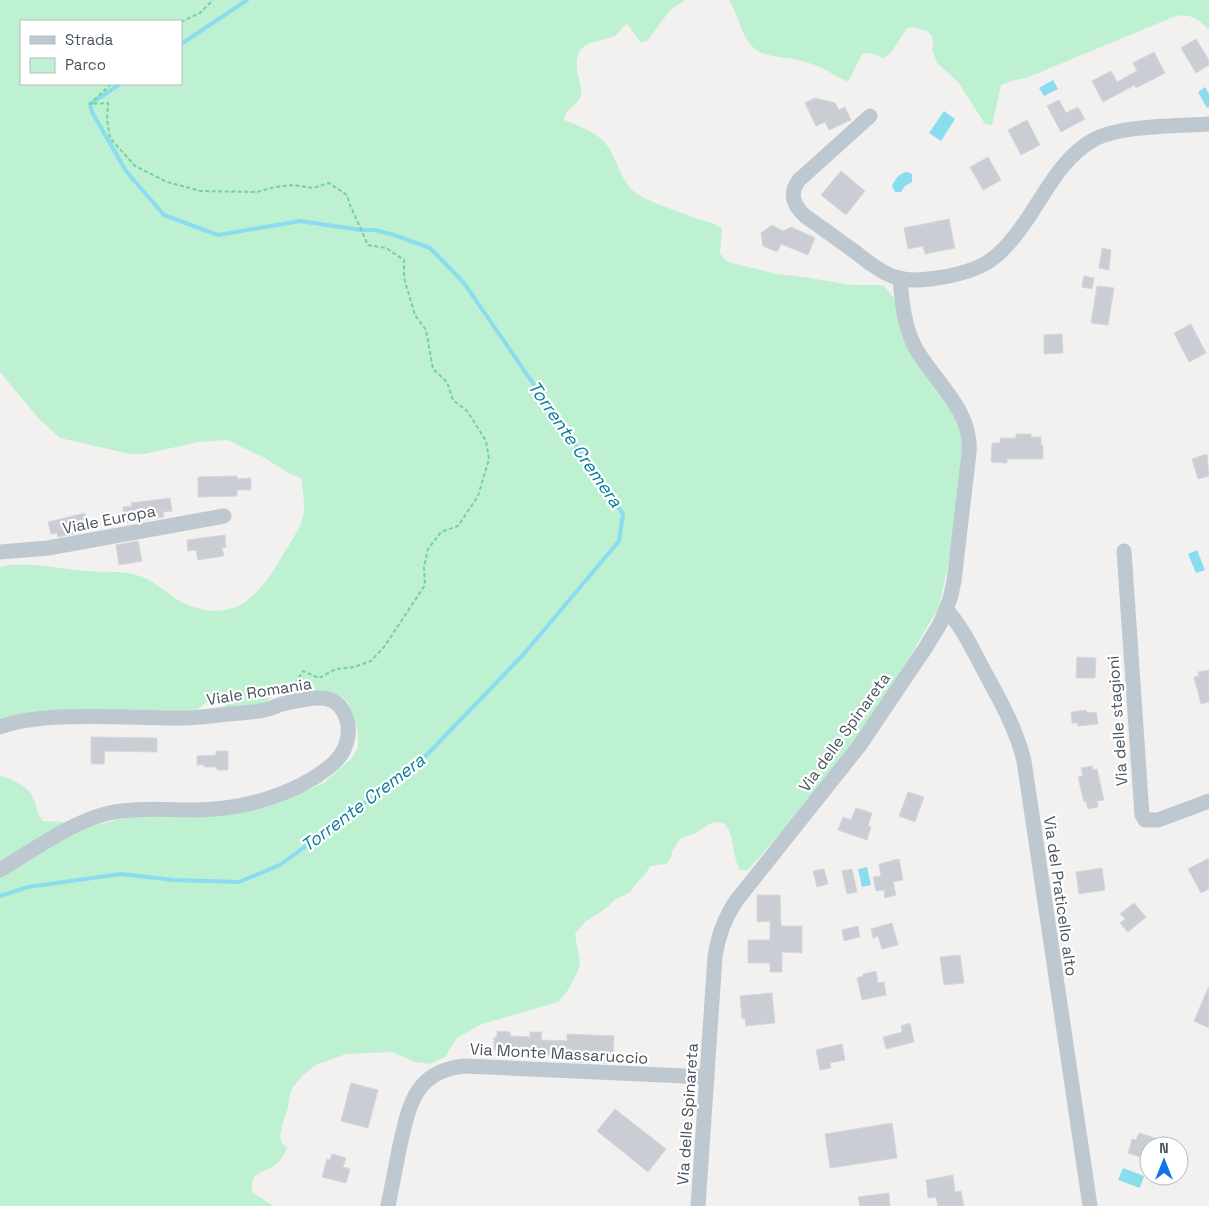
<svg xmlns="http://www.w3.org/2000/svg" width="1209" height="1206" font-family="'Space Grotesk',sans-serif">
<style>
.green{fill:#bef1d1;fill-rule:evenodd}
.water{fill:#8adcef}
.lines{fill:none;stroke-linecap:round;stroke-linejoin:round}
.stream{stroke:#8adcef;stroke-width:4}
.building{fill:#cacdd3;stroke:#d4d7dc}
.path{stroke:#75d0a2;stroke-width:2;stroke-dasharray:4 2.5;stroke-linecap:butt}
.minor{stroke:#bec8d0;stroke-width:15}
.labels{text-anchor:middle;stroke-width:4.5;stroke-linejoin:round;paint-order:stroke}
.street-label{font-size:16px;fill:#48545f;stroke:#fff}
.water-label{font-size:18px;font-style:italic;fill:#097e9a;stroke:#fff}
</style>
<rect width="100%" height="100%" fill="#f3f0f0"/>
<g class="green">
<path d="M0,0H685L671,9L647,41L640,42L627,24C623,27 620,32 616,35C602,43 579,39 577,60C575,72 583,86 581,95C578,107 567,105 564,120C578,126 598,132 607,145C618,161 621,183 637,194C649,202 683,213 698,219C707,222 714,222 722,229L720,253L725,260L732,263L777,274L810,278L851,285H883L894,298L902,326L955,410L964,440L960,488L947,570L939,607L896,680L841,764L748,870H740C732,856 735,837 725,824L717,822L709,824L696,833L680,839L672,851L671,858L666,864L650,866L645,875L639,880L630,892L616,899L605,909L585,922L575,934L580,963L578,971L568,990L558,1002L482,1024L457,1038L445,1057L431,1064L415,1062L392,1052L346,1054L316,1065L303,1075L293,1087L290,1094L288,1108L283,1122L280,1136L282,1143L287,1148C285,1153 282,1158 279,1162C266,1174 250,1168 252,1192L273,1206H0V775C14,781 30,786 35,802C37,811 38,813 43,821L63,822L82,828L140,815L289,798L324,783L352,758L358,747V731L348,702L337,694H291L278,690C273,694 269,701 264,703C255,707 238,709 228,707C224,706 222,704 218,702C208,698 201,706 195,713L0,720V567C24,560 62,569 87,571C103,573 121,570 136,575C153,579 164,591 178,600C196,611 221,615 240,605C255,598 272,574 280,560C286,549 299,531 302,520C306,509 303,490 301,478L288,473L265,458L227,440L199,442L144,454H130L60,438L39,419L0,372ZM21,21H181V84H21Z"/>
<path d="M729,0H1209V30C1199,20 1190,13 1176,16L1026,78L1011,81L1001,85L992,125L985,124L958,82L937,63L932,50L933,43L932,36L927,31L913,27L907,28L890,54L883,58L870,53L862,54L848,82C833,74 818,65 802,61C789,57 764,58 754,48C740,35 739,15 729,0Z"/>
</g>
<g class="water">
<path d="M1053,80L1058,89L1044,96L1039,88Z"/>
<path d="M1205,87L1209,94V107L1207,108L1198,92Z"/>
<path d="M944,111L955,119L941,141L929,133Z"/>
<path d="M907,172L912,174V182L905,186L901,192H895L892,186C895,179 899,173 907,172Z"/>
<path d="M1197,550L1205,570L1196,573L1188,554Z"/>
<path d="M867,867L871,885L862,887L858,869Z"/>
<path d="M1123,1168L1144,1176L1140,1188L1118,1180Z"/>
</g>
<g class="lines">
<g class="stream">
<path d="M181,44L247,0"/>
<path d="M0,896L28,887L121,874L174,880L239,882L280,865L418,764L523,655L619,541L623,514L464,283L430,248L394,235L375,230H361L300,221L218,235L164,215L126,171L92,112L90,104L120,84"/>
</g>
</g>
<g class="building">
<path d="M1196,39L1209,60V65L1196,73L1181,48Z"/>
<path d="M1154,52L1165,73L1136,88L1135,85L1103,102L1092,81L1111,71L1117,82L1137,71L1133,63Z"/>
<path d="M815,98L835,103L839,110L845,107L851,120L829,130L825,122L816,126L805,103Z"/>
<path d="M1059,100L1066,113L1078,107L1085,119L1061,132L1047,106Z"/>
<path d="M1027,120L1040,145L1021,155L1008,130Z"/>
<path d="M988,157L1001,180L983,190L970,167Z"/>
<path d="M841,171L865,191L846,215L821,195Z"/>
<path d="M949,219L955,248L925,254L923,246L908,249L904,228Z"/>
<path d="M772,225L783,231L791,227L815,238L808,255L781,244L777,252L763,246L761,233Z"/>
<path d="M1102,248L1111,250L1109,270L1099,268Z"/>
<path d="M1084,276L1094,278L1092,289L1082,287Z"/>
<path d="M1097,286L1114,288L1108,325L1091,323Z"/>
<path d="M1191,324L1206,353L1189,362L1174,333Z"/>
<path d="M1062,334L1063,353L1044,354V335Z"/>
<path d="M1016,434H1031V437H1041V445H1043V459H1007V463L991,462L992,443H1000V438H1016Z"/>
<path d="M1207,454L1209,476L1198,479L1192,459Z"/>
<path d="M237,476V479L251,478V490H237V496L198,497V477Z"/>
<path d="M170,498L172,511L163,512L164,517L125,523L123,507L132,506L131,503Z"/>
<path d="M85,513L87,525L81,526L83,532L58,537L57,533L51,534L48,522Z"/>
<path d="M225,535L226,547L222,548L224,556L198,560L196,550L188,551L187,540Z"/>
<path d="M138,541L142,561L119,565L116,545Z"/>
<path d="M1077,657L1096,658L1095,678H1076Z"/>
<path d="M1209,670V702L1201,704L1194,677L1199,676L1198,672Z"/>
<path d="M1086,710L1087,713L1096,712L1098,724L1078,726V723H1072L1071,712Z"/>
<path d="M91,737L157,738V752L105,751L104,764H91Z"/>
<path d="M216,751H228V770H217V767H204V765H197V756L216,755Z"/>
<path d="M1092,766L1093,770L1097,769L1104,800L1097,801L1098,807L1088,809L1086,801L1084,802L1078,777L1083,776L1081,768Z"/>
<path d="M908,792L924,797L915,822L899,816Z"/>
<path d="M856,808L872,813L868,826L871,827L867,840L838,830L843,817L851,820Z"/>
<path d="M1209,858V889L1201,893L1188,869Z"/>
<path d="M899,859L903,880L893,882L896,895L885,898L884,890L876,891L873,877L881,876L879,864Z"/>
<path d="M1102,868L1105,890L1079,894L1076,872Z"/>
<path d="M824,869L828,884L817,887L813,871Z"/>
<path d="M852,869L857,892L847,894L842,871Z"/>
<path d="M757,895H780L781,926H802V953L782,952V972H770V963H748V940H770V921L757,922Z"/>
<path d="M1134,903L1146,917L1128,932L1120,923L1125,919L1120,914Z"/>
<path d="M892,923L898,945L882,949L878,936L873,938L871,929Z"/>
<path d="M858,926L860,937L844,941L842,930Z"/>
<path d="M960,955L964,983L944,985L940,957Z"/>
<path d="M876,971L878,983L884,982L886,995L862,1000L857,978L863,976V974Z"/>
<path d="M1209,986V1028L1194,1021Z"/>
<path d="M772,993L775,1023L746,1026L745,1018L742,1019L740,996Z"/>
<path d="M910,1023L914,1042L886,1049L883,1037L902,1032L901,1026Z"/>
<path d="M497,1031L510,1032V1036L530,1037V1032H542L541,1040L567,1041V1034L614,1036L613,1063L572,1062V1056L519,1055V1050H494V1037H497Z"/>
<path d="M842,1044L845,1060L830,1063L831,1068L820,1070L816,1050Z"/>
<path d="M351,1083L378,1090L368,1128L341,1121Z"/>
<path d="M615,1109L666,1149L648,1172L597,1131Z"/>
<path d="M892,1123L897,1158L830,1168L825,1134Z"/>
<path d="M1139,1133L1174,1144L1173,1146H1149V1160L1128,1153L1132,1139L1136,1140Z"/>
<path d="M332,1154L346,1158L343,1167L350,1169L346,1183L322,1177L327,1159L330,1160Z"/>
<path d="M953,1175L955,1192L961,1191L964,1206H938L936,1197L928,1198L926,1180Z"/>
<path d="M889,1193L890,1206H860L858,1197Z"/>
</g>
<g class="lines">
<g class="path">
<path d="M181,22L200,13L213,0"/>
<path d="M111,84L90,104L108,103L107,119L110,138L135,166L167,182L201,191L257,192L275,187L293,185L313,188L329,183L347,195L350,205L368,245L386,248L404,260V278L415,315L426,330L433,369L447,382L453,400L467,411L473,420L486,441L489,459L478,496L458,526L441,532L428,549L424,567L425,585L384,647L371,661L354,667L336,669L319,678L303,671L293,688"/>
</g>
<g class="minor">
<path d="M870,116L799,180C789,193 793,205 805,216C821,227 837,239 854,251C866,260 878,271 892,276C907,282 922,280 937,278C985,271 1001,258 1028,218C1046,191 1063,157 1093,140C1120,125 1177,126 1209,124"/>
<path d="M1124,551L1142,815L1145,820H1158L1209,801"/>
<path d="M0,552L48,548L224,516"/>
<path d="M946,609C962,627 972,648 983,669C999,698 1016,728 1024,761L1090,1206"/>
<path d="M0,727C19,720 40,718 60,717C102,715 143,718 184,718C203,718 222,714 241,713C249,712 257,712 264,710C270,709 276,706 282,704C293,701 318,696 328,699C346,704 352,728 346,744C343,754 336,762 328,768C292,796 242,809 197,810C168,810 138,807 109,813C73,821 32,851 0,870"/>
<path d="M388,1206C392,1186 396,1166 400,1145C409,1105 415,1071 464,1066L707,1077"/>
<path d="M698,1206L715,957C718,935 724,919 736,901L860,745L926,647L940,624L950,599L954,581L969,453C973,411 935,382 916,349C904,326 902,304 900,278"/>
</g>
</g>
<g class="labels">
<g class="street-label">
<text transform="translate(109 519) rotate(-11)" y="6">Viale Europa</text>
<text transform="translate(259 691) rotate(-9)" y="6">Viale Romania</text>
<text transform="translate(1117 721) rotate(-94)" y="6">Via delle stagioni</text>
<text transform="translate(844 732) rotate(-54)" y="6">Via delle Spinareta</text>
<text transform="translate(1061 896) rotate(82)" y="6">Via del Praticello alto</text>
<text transform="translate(559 1053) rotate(3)" y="6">Via Monte Massaruccio</text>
<text transform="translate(687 1114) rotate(-86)" y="6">Via delle Spinareta</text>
</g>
<g class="water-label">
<text transform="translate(575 444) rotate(55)" y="6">Torrente Cremera</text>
<text transform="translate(363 803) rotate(-37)" y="6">Torrente Cremera</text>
</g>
</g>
<rect x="20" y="20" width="162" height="65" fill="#ffffff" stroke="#b6bbbf"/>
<rect x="30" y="36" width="25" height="8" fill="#bec8d0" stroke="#b6bbbf"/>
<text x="65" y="45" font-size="15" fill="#48545f">Strada</text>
<rect x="30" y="58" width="25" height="15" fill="#bef1d1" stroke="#b6bbbf"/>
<text x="65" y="70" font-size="15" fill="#48545f">Parco</text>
<g transform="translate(1164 1161)"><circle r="24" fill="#ffffff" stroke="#b6bbbf"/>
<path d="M0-4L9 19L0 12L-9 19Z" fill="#1374ea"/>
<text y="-8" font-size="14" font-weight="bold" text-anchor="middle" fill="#48545f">N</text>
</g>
</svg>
